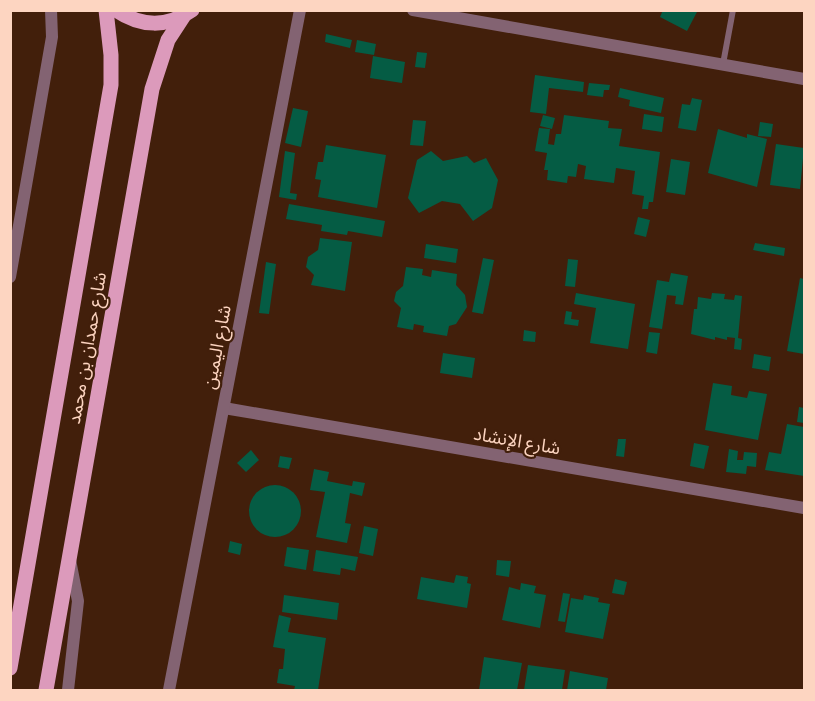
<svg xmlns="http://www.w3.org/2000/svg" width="815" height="701" font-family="Ubuntu,'Noto Sans Arabic',sans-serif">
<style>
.building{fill:#055c44}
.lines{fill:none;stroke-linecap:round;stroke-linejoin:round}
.lane{stroke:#836372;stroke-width:6}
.street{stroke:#836372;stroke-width:12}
.primary{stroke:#dc9abb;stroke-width:15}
.labels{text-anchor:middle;stroke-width:4.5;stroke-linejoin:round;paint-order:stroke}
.street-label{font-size:18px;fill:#fdd5c1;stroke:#421f0b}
</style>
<rect width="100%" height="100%" fill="#421f0b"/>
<g class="building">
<path d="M663,10H698L687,31L660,17Z"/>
<path d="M326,34L352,40L350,48L325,42Z"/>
<path d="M357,40L376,44L374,55L355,52Z"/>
<path d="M417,52L427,53L425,68L415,67Z"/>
<path d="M373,56L405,62L402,83L370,78Z"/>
<path d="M535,75L584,82L583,92L549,88L546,114L530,112Z"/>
<path d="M589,83L610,85L609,90H604L603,97L587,95Z"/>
<path d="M620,88L664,98L661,113L629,106L630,100L618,97Z"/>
<path d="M692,98L702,100L696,131L678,128L682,104L690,105Z"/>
<path d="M293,108L308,111L301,147L285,143Z"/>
<path d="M644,114L664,117L662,132L642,129Z"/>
<path d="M543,115L555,118L552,129L540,126Z"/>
<path d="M564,115L609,121L608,128L622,129L619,146L660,152L653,202H649L648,209H642L644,196L632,194L635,171L616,168L614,183L584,179L586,166L578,164L576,177L568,176L567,183L547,180L548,170H544L547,153L535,151L539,128L550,129L548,144L554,145L556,134H561Z"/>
<path d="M413,120L426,121L423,146L410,145Z"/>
<path d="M760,122L773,124L771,137L758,136Z"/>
<path d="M718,129L747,138V134L767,139L757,187L708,173Z"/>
<path d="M776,144L804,148L800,189L770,185Z"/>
<path d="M326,145L386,155L377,208L318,197L321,180L315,179L318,162H323Z"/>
<path d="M285,151L295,153L290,193L297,194L296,200L279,197Z"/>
<path d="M431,151L443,161L467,156L474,163L486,158L498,180L492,208L473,221L460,204L442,201L419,213L408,198L417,160Z"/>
<path d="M671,159L690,162L685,195L666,192Z"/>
<path d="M289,204L385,221L382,237L348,231L347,235L321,231L322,225L286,219Z"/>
<path d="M638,217L650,220L646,237L634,234Z"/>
<path d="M320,238L352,242L345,291L311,285L314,275L306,267L308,257L318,250Z"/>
<path d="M755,243L785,248L784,256L753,250Z"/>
<path d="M426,244L458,249L456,263L424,258Z"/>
<path d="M483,258L494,260L483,314L472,312Z"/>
<path d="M568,259L578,260L575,287L565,286Z"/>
<path d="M266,262L276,264L269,314L259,313Z"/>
<path d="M406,267L423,269L422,275L431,277L432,270L457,274L456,285L465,295L467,307L456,324L449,326L447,336L423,332L424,326L414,324L413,330L397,327L401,308L394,301L396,292L403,286Z"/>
<path d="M671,273L688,276L683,305L675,304L676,296L667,295L662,329L649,327L657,280L669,282Z"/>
<path d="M800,278L804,279V354L787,351Z"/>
<path d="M576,293L635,304L628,349L590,343L596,308L574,304Z"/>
<path d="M712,293L725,294L724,299L734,300L735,295L742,296L738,338L742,339L741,350L734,349L735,338L727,337V340L715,337V340L691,334L694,309H697L698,297L711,299Z"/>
<path d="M566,311L572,312L571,319L579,320L578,326L564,324Z"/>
<path d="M524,330L536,332L535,342L523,341Z"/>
<path d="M649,332L660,333L657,354L646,352Z"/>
<path d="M443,353L475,358L472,378L440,373Z"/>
<path d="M754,354L771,357L769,371L752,368Z"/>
<path d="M713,383L732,386L731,395L747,398L749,391L767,394L758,440L705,430Z"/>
<path d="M799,407L804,408V423L797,422Z"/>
<path d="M787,424L804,427V476L765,470L769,452L781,454Z"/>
<path d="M618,439H626L624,457L616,456Z"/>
<path d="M694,443L709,446L704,469L690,466Z"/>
<path d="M729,449L738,451L737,460H743L744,452L757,453L756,467L747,466L746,474L726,472Z"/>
<path d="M251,450L259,460L246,472L237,463Z"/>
<path d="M280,456L292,458L289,469L278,467Z"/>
<path d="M314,469L329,472L327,481L352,486L353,481L365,483L362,496L350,493L345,523L351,524L347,543L316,537L325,492L310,490Z"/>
<circle cx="275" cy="511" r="26"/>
<path d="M364,526L378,529L373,556L359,553Z"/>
<path d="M230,541L242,544L240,555L228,552Z"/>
<path d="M287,547L309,550L306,570L284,566Z"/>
<path d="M316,550L358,557L355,571L341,568L340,575L313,571Z"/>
<path d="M497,560L511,561L509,577L496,575Z"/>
<path d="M456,575L468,577L467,583L471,584L467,608L417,599L421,577L454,583Z"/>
<path d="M615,579L627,582L624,595L612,593Z"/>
<path d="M521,583L536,586L534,593L546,595L540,628L502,620L509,587L520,590Z"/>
<path d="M563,593L570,594L565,622L558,621Z"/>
<path d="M284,595L339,603L337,620L282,612Z"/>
<path d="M584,595L599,598L598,602L610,604L603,639L565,632L571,598L583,600Z"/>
<path d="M279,615L291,618L288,632L326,638L318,690H294L295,686L277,683L279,669H283L285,649L273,647Z"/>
<path d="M484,657L522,663L517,690H479Z"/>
<path d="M528,665L565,670L562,690H524Z"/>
<path d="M570,671L608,678L606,690H567Z"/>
</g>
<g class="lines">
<path class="lane" d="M723,64L733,10"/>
<g class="street">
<path d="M413,10L804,79"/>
<path d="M10,277L52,37L51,10"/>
<path d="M224,408L804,508"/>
<path d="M68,690L78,601L70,560"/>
<path d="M169,690L300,10"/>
</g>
<g class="primary">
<path d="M116,10C141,27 167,28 192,10"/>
<path d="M10,668L111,85V55L106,10"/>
<path d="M46,690L152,89L168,40L183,17"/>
</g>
</g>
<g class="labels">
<g class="street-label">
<text transform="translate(217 347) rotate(-79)" y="6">شارع اليمين</text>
<text transform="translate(87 348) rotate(-80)" y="6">شارع حمدان بن محمد</text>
<text transform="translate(517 441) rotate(10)" y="6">شارع الإنشاد</text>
</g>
</g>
<rect width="815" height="701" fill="none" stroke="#fdd5c1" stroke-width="24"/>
</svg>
